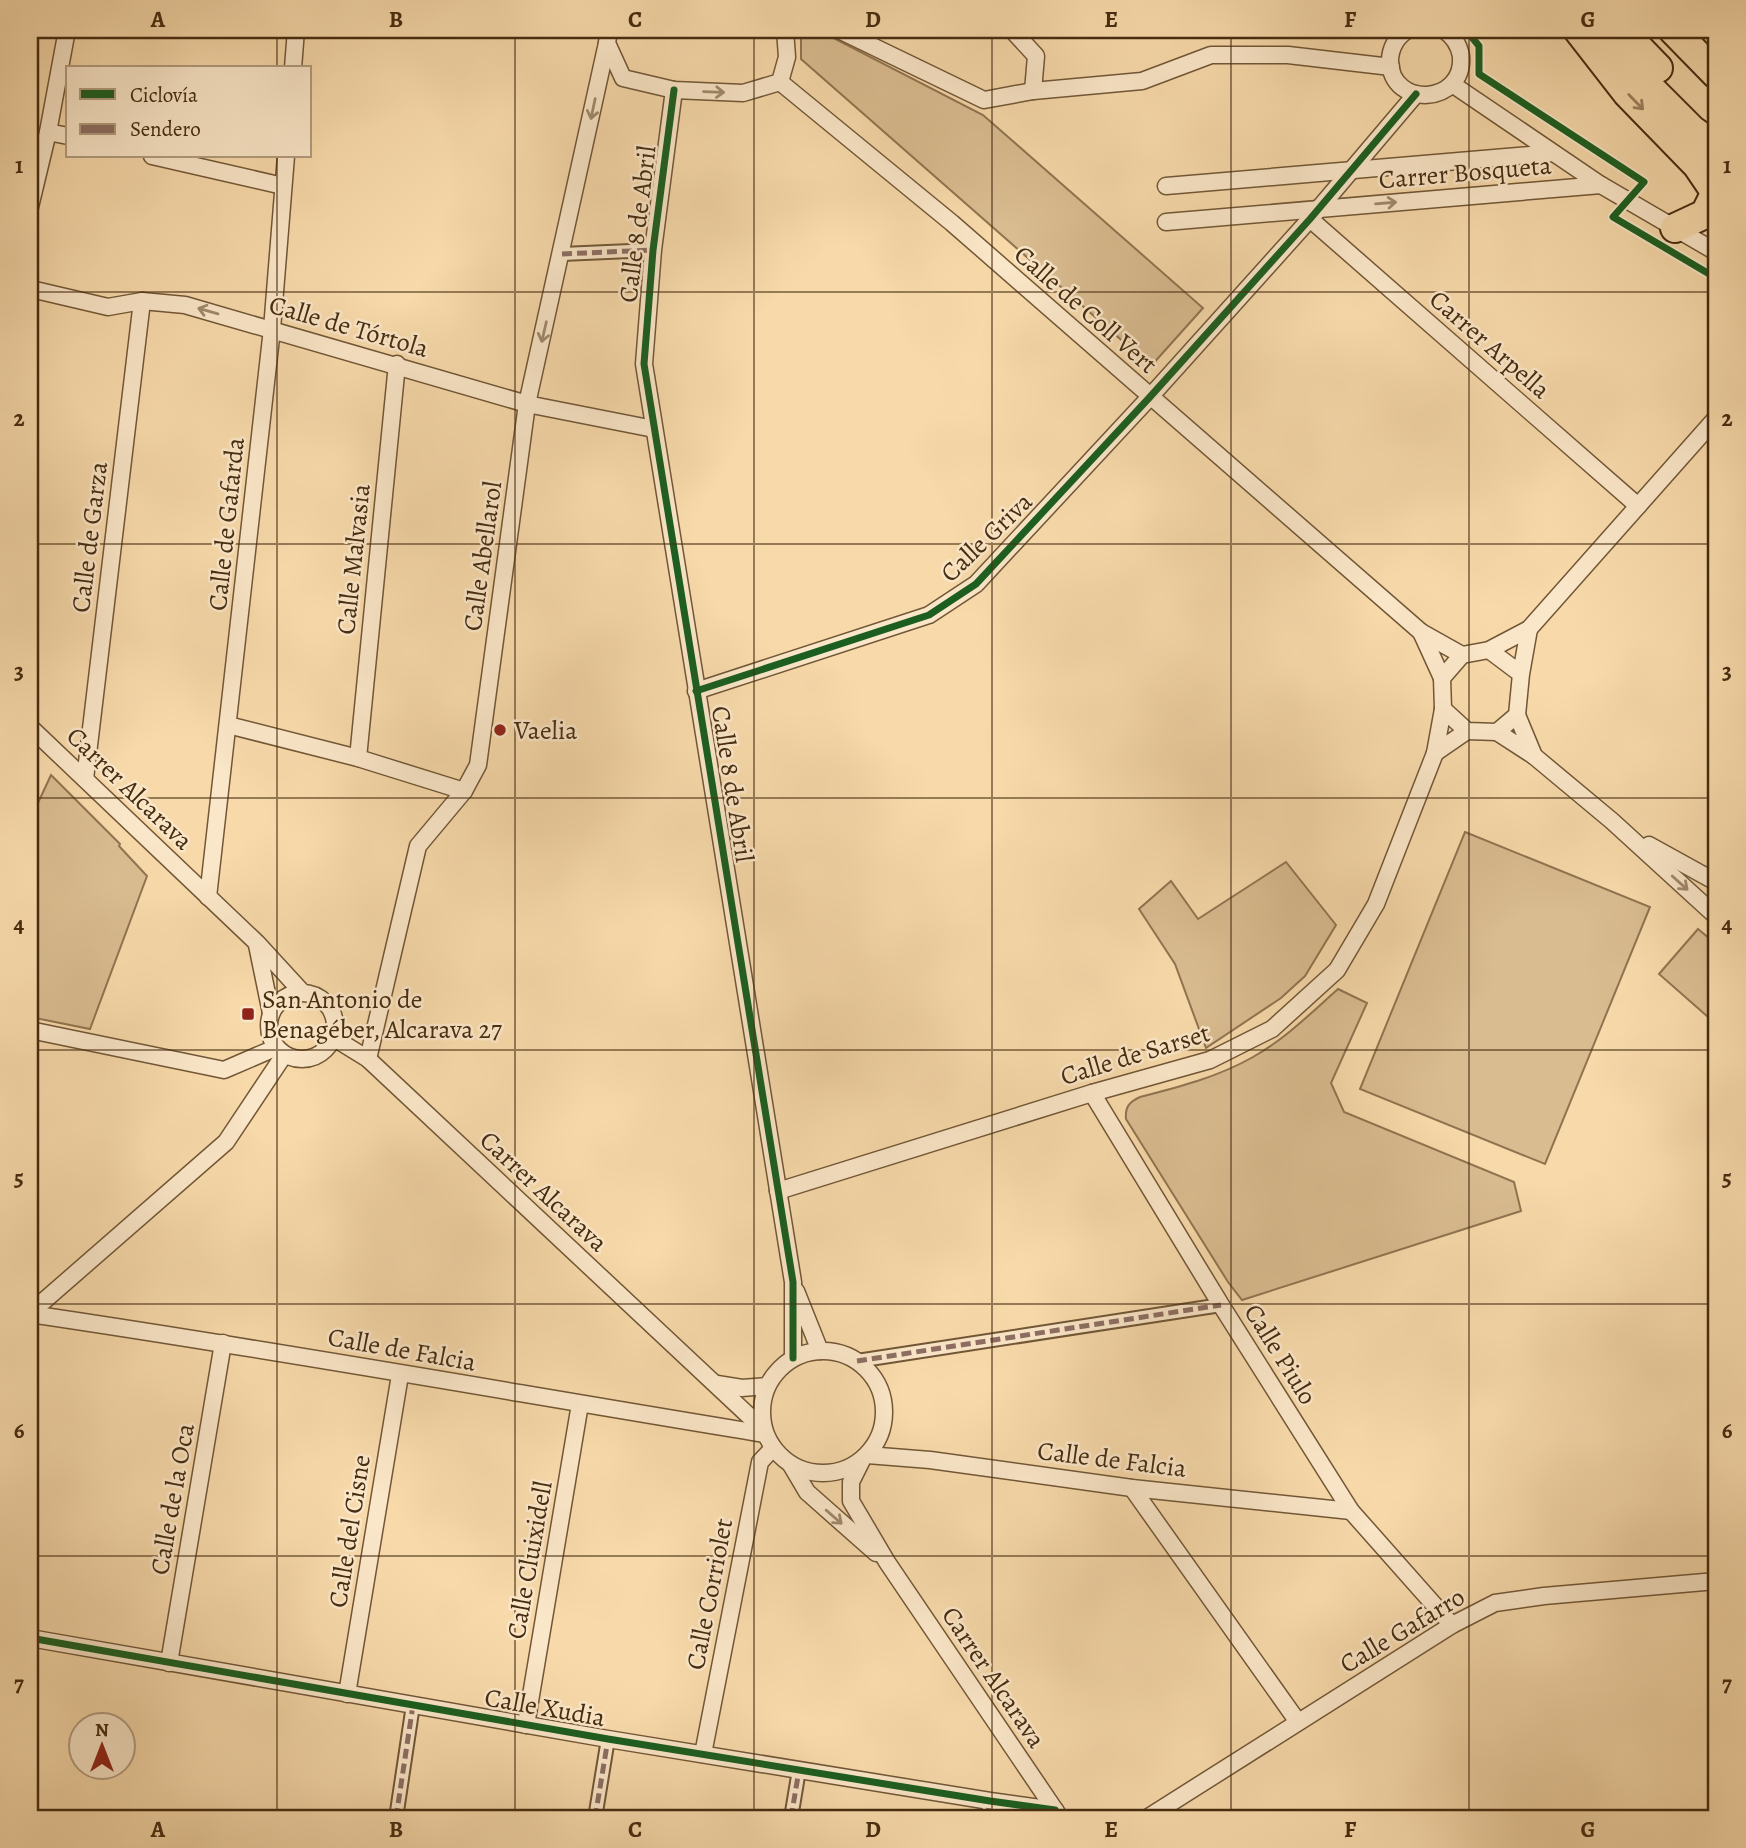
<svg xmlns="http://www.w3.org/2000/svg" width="1746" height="1848" font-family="Alegreya,serif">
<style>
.green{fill:#d9bc90;stroke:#907450;stroke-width:2}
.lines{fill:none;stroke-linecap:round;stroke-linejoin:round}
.pedestrian-casing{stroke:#725736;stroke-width:16}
.minor-casing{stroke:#725736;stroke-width:19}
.motorway-casing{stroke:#462c10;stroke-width:32}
.pedestrian{stroke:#fae6c8;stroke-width:12}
.minor{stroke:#fae6c8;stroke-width:16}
.motorway{stroke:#f7d9aa;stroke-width:28}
.quiet{stroke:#8d6e63;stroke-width:5;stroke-dasharray:10 5;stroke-linecap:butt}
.cycleway-casing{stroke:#fae6c8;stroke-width:11}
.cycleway{stroke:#1b5e20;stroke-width:7}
.oneway{stroke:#a0896c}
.oneway2{stroke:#9e825d}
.grid{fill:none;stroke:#462c10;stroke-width:2;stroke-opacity:0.55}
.poi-dot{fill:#8f2418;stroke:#fae6c8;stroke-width:2.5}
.labels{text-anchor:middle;stroke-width:5;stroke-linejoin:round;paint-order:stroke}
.street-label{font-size:26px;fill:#462c10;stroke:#fae6c8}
.poi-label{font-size:26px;fill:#462c10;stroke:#fae6c8;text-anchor:start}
.neatline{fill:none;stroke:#462c10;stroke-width:2.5}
.grid-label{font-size:23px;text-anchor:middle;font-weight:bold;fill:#462c10}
</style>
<rect width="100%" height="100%" fill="#f7d9aa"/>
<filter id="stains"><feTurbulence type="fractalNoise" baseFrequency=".00286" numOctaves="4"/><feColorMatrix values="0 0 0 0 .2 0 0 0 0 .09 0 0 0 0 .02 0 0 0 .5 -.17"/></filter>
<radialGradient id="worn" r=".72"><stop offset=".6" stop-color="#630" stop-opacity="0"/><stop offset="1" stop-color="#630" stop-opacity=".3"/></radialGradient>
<g class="green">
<path d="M801,30H818L983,115L1203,308L1151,366L801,59Z"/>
<path d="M51,775L120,844L119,846L147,876L90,1029L30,1017V820Z"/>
<path d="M1465,832L1650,907L1545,1164L1360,1089Z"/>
<path d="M1286,862L1336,925L1305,976L1281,998L1206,1048L1175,964L1139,909L1171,881L1198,919Z"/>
<path d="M1698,929L1716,944V1024L1659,974Z"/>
<path d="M1338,989L1367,1003L1331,1083L1344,1112L1514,1182L1521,1211L1242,1300L1228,1282L1126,1119C1125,1107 1129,1102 1140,1097C1179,1087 1218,1077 1253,1057C1285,1039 1311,1013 1338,989Z"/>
</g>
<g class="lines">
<g class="pedestrian-casing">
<g id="pedestrian">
<path d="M562,254L653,250"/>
<path d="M857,1361L1221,1305"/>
<path d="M396,1818L413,1705"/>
<path d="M595,1818L608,1739"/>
<path d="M791,1818L799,1770"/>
<path d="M987,1818L990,1801"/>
</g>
</g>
<g class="minor-casing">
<g id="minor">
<path d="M609,30L607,43L623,78L674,90L743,93L780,82L787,57L785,30"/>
<path d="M839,30L984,100L1033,91L1142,81L1211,55H1288L1391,67"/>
<path d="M1012,30L1036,56L1033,91"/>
<path d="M1408,30C1397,36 1390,48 1390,61C1391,109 1465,105 1461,56C1459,45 1453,36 1444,30"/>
<path d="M293,68L296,30"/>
<path d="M780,82L952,223L1421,632"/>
<path d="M1452,84L1601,185L1716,252"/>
<path d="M674,90L653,250L644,364L793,1282V1358"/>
<path d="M48,132L68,136"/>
<path d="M152,156L283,186"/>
<path d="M1166,186L1553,153"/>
<path d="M30,207L48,132L67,30"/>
<path d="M1310,219L1638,506"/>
<path d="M1166,222L1601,185"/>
<path d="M30,287L31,289L108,307L142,301L185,305L527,404L654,429"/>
<path d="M1529,629L1716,418"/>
<path d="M1489,650L1521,674L1517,715L1497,732L1467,731L1443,709L1442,678L1462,655L1489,650L1529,629L1521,674"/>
<path d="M1442,678L1421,632L1462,655"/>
<path d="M696,691L929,615L976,584L1149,398L1310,219L1416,94"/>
<path d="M1443,709L1435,753L1467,731"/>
<path d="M228,725L358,758L464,791"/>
<path d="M30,727L257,943L302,992"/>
<path d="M1497,732L1534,756L1517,715"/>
<path d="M1534,756L1612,821L1716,916"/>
<path d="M358,758L397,364"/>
<path d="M85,779L142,301"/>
<path d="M1649,845L1716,882"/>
<path d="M208,897L272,329L286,156"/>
<path d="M257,945L271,1013"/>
<circle cx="302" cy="1026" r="33"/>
<path d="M30,1030L224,1070L275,1048"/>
<path d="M334,1038L368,1059L764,1430"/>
<path d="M368,1059L418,846L464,791L478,765L527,404L607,43"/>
<path d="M1092,1093L1221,1305L1351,1511L1452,1625"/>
<path d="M778,1191L1092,1093L1210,1060L1272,1029L1337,970L1376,904L1435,753"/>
<path d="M796,1291L820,1351"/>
<path d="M30,1313L226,1142L284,1055"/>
<path d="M30,1314C276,1350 520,1394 765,1434"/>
<circle cx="823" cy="1412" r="61"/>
<path d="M717,1384L742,1388L767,1386"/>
<path d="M867,1455L930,1460L1132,1488L1351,1511"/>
<path d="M862,1460L851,1482V1501L887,1562L1057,1813"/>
<path d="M791,1465L807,1492L876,1553"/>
<path d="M1132,1488L1298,1722"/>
<path d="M30,1638L608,1739L990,1801L1055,1810"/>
<path d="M169,1663L223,1343"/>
<path d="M347,1694L400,1375"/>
<path d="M526,1725L580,1404"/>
<path d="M703,1754L760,1462L773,1448"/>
<path d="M1147,1818L1452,1625L1495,1603L1544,1596L1716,1581"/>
</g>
</g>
<g class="motorway-casing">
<g id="motorway">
<path d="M1578,30L1627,93L1697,165L1716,193"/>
<path d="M1621,30L1658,68"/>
<path d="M1673,30L1716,74"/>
<path d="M1608,46L1692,130L1716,147"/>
<path d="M1675,228L1705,214L1716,192"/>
</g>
</g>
<use href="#pedestrian" class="pedestrian"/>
<use href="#minor" class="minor"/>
<use href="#motorway" class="motorway"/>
<g class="quiet">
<path d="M562,254L653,250"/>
<path d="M857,1361L1221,1305"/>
<path d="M396,1818L413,1705"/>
<path d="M595,1818L608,1739"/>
<path d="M791,1818L799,1770"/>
<path d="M987,1818L990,1801"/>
</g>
<g class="cycleway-casing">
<g id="cycleway">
<path d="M1466,30L1479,46V74L1644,182L1613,217L1716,278"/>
<path d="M674,90L653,250L644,364L793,1282V1358"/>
<path d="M696,691L929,615L976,584L1149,398L1310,219L1416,94"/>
<path d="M30,1638L608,1739L990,1801L1055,1810"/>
</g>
</g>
<use href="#cycleway" class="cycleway"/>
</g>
<defs><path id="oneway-shaft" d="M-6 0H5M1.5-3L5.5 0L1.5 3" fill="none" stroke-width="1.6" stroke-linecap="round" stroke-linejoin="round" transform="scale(1.75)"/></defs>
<g class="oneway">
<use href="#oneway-shaft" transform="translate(714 92) rotate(2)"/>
<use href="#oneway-shaft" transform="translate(593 109) rotate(102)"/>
<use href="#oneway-shaft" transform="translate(1386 203) rotate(-5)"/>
<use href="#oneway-shaft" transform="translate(208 311) rotate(-164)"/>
<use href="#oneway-shaft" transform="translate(544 332) rotate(103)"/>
<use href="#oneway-shaft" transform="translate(1680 883) rotate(42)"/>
<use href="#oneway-shaft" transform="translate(834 1517) rotate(41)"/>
</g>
<use class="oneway2" href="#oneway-shaft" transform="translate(1636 102) rotate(46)"/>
<path class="grid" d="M277,30V68M515,30V1818M754,30V1818M992,30V1818M1231,30V1818M1469,30V1818M277,156V1818M30,292H1716M30,544H1716M30,798H1716M30,1050H1716M30,1304H1716M30,1556H1716"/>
<g class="poi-dot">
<circle cx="500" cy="730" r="7"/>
<rect x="241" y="1007" width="14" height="14" rx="3.5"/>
</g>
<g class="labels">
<g class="street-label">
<text transform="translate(1465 172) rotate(-5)" y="9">Carrer Bosqueta</text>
<text transform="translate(637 224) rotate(-83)" y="9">Calle 8 de Abril</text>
<text transform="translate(1086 309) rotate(41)" y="9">Calle de Coll Vert</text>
<text transform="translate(349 326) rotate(16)" y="9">Calle de Tórtola</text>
<text transform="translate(1490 344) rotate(41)" y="9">Carrer Arpella</text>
<text transform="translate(226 524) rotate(-84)" y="9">Calle de Gafarda</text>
<text transform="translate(89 537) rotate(-83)" y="9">Calle de Garza</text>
<text transform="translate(986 537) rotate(-44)" y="9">Calle Griva</text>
<text transform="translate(482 556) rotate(-82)" y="9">Calle Abellarol</text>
<text transform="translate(353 559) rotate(-84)" y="9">Calle Malvasia</text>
<text transform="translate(733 784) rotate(81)" y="9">Calle 8 de Abril</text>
<text transform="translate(130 788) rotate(44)" y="9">Carrer Alcarava</text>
<text transform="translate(1135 1054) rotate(-17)" y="9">Calle de Sarset</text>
<text transform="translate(544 1191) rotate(43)" y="9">Carrer Alcarava</text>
<text transform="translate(402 1349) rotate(10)" y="9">Calle de Falcia</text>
<text transform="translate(1281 1354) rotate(58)" y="9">Calle Piulo</text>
<text transform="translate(1112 1459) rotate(7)" y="9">Calle de Falcia</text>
<text transform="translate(172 1499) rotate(-80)" y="9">Calle de la Oca</text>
<text transform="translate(349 1531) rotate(-81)" y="9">Calle del Cisne</text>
<text transform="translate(529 1560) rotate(-80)" y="9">Calle Cluixidell</text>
<text transform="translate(709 1594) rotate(-79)" y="9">Calle Corriolet</text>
<text transform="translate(1402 1630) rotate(-31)" y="9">Calle Gafarro</text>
<text transform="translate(994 1677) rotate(56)" y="9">Carrer Alcarava</text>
<text transform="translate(545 1707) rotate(10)" y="9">Calle Xudia</text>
</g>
<g class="poi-label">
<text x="514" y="739">Vaelia</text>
<text x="262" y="1008">San Antonio de<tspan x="262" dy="30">Benagéber, Alcarava 27</tspan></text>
</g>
</g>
<rect width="1746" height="1848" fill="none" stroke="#f7d9aa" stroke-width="77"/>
<rect x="66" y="66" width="245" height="91" fill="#fae6c8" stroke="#b29c7e" stroke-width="2"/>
<rect x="80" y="89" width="35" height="10" fill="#1b5e20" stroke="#b29c7e" stroke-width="2"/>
<text x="130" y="102" font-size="21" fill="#462c10">Ciclovía</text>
<rect x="80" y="124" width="35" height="10" fill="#8d6e63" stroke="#b29c7e" stroke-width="2"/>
<text x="130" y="136" font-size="21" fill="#462c10">Sendero</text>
<g transform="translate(102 1746)"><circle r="33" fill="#fae6c8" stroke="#b29c7e" stroke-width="2"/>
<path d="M0-5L12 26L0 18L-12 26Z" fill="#8f2418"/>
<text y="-10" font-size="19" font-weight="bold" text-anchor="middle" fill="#462c10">N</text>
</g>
<rect x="38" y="38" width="1670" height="1772" class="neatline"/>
<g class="grid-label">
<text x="158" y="27">A</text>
<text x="396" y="27">B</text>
<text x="635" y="27">C</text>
<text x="873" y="27">D</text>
<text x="1111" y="27">E</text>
<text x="1350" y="27">F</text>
<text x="1588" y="27">G</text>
<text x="19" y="173">1</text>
<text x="1727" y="173">1</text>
<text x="19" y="426">2</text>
<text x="1727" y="426">2</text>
<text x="19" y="679">3</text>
<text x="1727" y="679">3</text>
<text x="19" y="932">4</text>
<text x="1727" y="932">4</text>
<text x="19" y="1185">5</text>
<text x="1727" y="1185">5</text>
<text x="19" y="1438">6</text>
<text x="1727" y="1438">6</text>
<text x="19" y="1691">7</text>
<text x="1727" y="1691">7</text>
<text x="158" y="1837">A</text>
<text x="396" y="1837">B</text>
<text x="635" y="1837">C</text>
<text x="873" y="1837">D</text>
<text x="1111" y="1837">E</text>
<text x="1350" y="1837">F</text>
<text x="1588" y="1837">G</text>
</g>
<rect width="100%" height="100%" filter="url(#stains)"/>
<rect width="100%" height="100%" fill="url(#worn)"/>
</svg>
